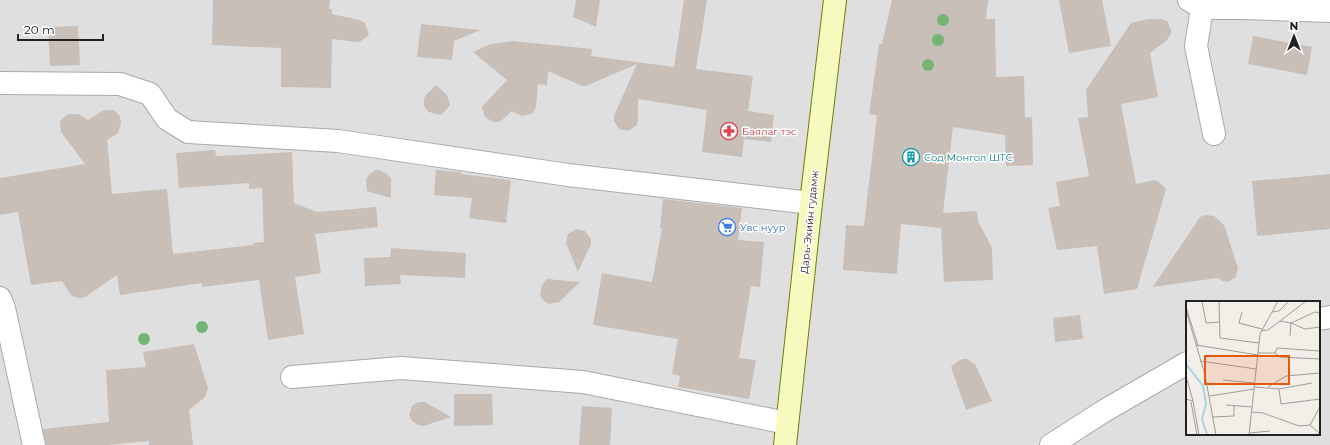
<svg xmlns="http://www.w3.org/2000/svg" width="1330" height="445" font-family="Montserrat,sans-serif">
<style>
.residential{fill:#e0dfdf;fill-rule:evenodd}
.building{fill:#c7bfb8}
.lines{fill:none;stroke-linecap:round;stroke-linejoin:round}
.minor-casing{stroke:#a9a9a9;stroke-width:24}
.secondary-casing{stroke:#707d05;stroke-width:24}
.minor{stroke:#fff;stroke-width:22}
.secondary{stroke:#f7fabf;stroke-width:22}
.tree{fill:#74b475}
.labels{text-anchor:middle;stroke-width:3;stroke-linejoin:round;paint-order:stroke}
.health-label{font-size:10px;fill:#be3a42;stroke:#fff;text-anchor:start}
.culture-label{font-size:10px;fill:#0d838f;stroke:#fff;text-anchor:start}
.street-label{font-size:10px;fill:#222;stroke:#fff}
.shop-label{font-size:10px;fill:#366cbe;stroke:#fff;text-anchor:start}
.inset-river{fill:none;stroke:#aad3df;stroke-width:2}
.inset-road{fill:none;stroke:#9f9d99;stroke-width:1}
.view{fill:#e8590c;fill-opacity:0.15;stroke:#e8590c;stroke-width:2}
.inset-edge{fill:none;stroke:#222;stroke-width:2}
</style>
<rect width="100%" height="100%" fill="#f2efe9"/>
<path class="residential" d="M0,0H1330V445H0ZM1187,302H1319V434H1187Z"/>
<g class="building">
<path d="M213,0H330L329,9H332V14L359,20L365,23L369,35L361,41L357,42L332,39L331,88L281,87V48L212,45Z"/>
<path d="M576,0H600L596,27L573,17Z"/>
<path d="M684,0H707L696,69L753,76L748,111L774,115L771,142L744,139L742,157L702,152L707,110L638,99V121L636,126L628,131L619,129L614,121V116L637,64L586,86H582L548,71L547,85L538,84L536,106L535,110L531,114L522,116L512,111L502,120L498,122H493L485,117L482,107L507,80L473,52L491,44L513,41L592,49L591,56L674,67Z"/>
<path d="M892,0H988L986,19H995L996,77L1024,76L1025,118L1032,117L1033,165L1006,166L1005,135L953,127L943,213L977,211L978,221L992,248L993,280L944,282L941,228L901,224L897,274L843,270L846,225L864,226L877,115L869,114L879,44H882Z"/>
<path d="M1059,0H1102L1111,46L1069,53Z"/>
<path d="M1148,19H1161L1167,21L1171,30V34L1167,40L1150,53L1158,97L1121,104L1136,184L1155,180L1160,183L1166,189L1137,289L1104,294L1097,246L1057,250L1048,208L1060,206L1056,182L1089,176L1078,118L1088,117L1086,90L1088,87L1131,23Z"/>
<path d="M421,24L480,30L454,41L452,60L417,57Z"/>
<path d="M78,26L80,65L50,66L48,27Z"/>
<path d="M1253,36L1312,47L1307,75L1248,64Z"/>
<path d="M436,85L447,95L450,105L441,115L429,112L426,109L424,105V99L426,95Z"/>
<path d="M107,110H113L117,113L120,117L121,123L118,133L107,140L112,194L167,189L173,254L253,245V243L264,242L262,188L249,189V183L179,188L176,153L215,150L216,156L292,152L294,203L317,212L376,207L378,227L315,234L321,273L295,277L304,334L268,340L259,280L202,287V283L120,295L117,275L85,297L80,298L75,297L71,295L62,281L31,285L18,212L0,215V178L85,164L61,132L60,121L68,114H78L88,120L102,111Z"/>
<path d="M375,170H380L388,175L391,179V198L367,191L366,180L368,176Z"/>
<path d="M436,170L461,172V174L511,180L506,223L469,218L472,198L434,195Z"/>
<path d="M1330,174V229L1257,236L1252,181Z"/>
<path d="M663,199L742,208L738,240L764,242L760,287L751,286L739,358L756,360L749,399L678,387L680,376L672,374L678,339L593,325L602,273L652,282L662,228H660Z"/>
<path d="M1206,215L1214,216L1224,225L1238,268L1236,277L1228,282L1223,281L1217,278L1153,287L1200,217Z"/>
<path d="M576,229L585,231L591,239V244L578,272L566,243L568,234Z"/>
<path d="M391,248L466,253L465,278L400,275L401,284L365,286L364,258L390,257Z"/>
<path d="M547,279L580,282L559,302L549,304L542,299L540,294L542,285Z"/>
<path d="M1080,315L1083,339L1055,342L1053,318Z"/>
<path d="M194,344L208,388L205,397L189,410L193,445H149V441L108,445H46L43,429L109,422L106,370L146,367L143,352Z"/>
<path d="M963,359H967L975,364L992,401L966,410L951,367L958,361Z"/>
<path d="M454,394H492L493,425L454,426Z"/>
<path d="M420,402H425L451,417L423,426L418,425L411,420L409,415L412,406L416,403Z"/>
<path d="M582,406L612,408L610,445H579Z"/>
</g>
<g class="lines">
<g class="minor-casing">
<g id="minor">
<path d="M1189,0L1202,8H1244L1330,11"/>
<path d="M1202,8L1196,46L1214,134"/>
<path d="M0,83L120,84L150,94L167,119L188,132L338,141L568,175L811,203"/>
<path d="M0,298L4,308L34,445"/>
<path d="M1319,319L1330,317"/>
<path d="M292,377L401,368L583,382L787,423"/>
<path d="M1051,445L1104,411L1187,363"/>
</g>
</g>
<g class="secondary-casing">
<path id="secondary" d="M785,445L811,203L835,0"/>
</g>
<use href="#minor" class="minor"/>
<use href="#secondary" class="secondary"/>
</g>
<g class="tree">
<circle cx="943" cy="20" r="6"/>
<circle cx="938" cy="40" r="6"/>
<circle cx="928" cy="65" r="6"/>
<circle cx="202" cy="327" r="6"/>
<circle cx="144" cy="339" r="6"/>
</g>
<defs>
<g id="pharmacy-ring" transform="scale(0.9)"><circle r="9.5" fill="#fff" stroke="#e0444e" stroke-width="1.5"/><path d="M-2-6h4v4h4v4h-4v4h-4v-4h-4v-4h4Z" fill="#e0444e"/></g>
<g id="building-ring" transform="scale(0.9)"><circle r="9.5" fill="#fff" stroke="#0f9aa8" stroke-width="1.5"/><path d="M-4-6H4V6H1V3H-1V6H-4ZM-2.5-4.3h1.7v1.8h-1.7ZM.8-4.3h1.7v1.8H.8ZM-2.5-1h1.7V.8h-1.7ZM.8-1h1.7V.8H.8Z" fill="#0f9aa8"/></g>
<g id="supermarket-ring" transform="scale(0.9)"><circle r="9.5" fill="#fff" stroke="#3f7fe0" stroke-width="1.5"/><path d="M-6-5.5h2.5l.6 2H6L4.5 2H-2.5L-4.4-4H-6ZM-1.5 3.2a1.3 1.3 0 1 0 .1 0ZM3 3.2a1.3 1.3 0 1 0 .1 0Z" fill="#3f7fe0"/></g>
</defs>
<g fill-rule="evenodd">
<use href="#pharmacy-ring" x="729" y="131"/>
<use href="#building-ring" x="911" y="157"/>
<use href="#supermarket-ring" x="727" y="227"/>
</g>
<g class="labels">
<g class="health-label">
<text x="742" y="135">Баялаг тэс</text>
</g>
<g class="culture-label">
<text x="924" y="161">Сод Монгол ШТС</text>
</g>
<g class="street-label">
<text transform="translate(809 222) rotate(-84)" y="4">Дарь-Эхийн гудамж</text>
</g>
<g class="shop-label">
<text x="740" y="231">Увс нуур</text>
</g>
</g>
<g transform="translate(1186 301)">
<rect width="134" height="134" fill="#f2efe9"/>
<path class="inset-river" d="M0,63L17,85L20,103L16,118L21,134"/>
<path class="inset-road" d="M16,0L20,22L34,21M33,0L34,37L73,42M0,6L12,44M0,9L19,74L30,134M56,11L53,22L76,28M86,11L93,10L103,0M94,20L120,0M75,30L82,29L94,20L105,22L129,11L134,12M104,35L105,22L119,28L134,26M10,44L72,54M72,52H89L94,56L134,58M89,52L91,47L134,50M14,60L70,68M0,75L7,100M37,79L68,82M68,86L93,88L95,103L134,98M82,86L100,75L134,72M93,88L126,82M24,95L68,88M0,98L7,100L13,134M5,101L11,134M40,104L66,106M66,111L77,112L113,125L124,124L134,133M27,116L48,115V104M124,124L134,106M63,132L84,130M63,134L74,33L92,0"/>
<path class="view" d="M19,55H103V83H19Z"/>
<rect width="134" height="134" class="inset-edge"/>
</g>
<g transform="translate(1294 36)" stroke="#ffffff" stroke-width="3" paint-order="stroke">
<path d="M0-3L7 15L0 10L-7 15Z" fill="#222222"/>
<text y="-6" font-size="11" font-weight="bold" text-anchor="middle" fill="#222222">N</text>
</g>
<path d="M18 34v6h85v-6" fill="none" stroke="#222222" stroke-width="2"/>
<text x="24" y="34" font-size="12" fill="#222222" stroke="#ffffff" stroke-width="3" paint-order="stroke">20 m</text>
</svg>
